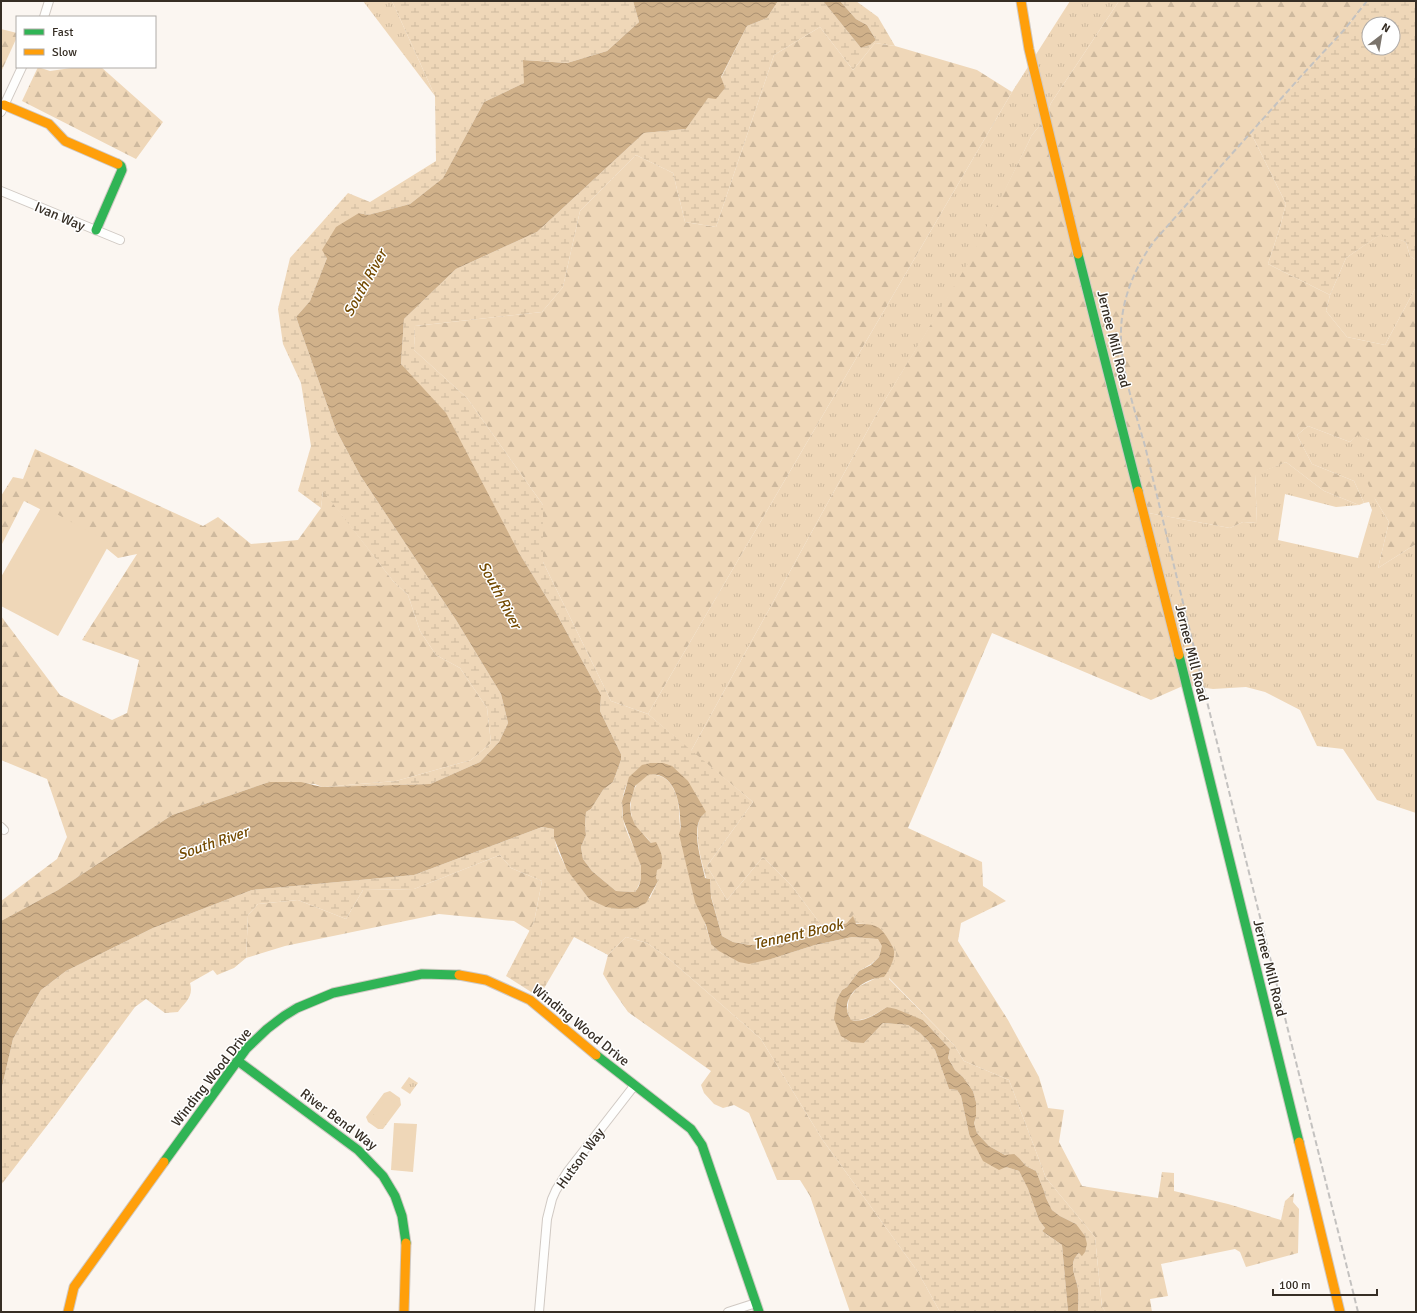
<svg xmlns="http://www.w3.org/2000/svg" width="1417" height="1313" font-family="Signika,sans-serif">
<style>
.grass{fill:url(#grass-tufts)}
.forest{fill:url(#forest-firs)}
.wetland{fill:url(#wetland-marsh);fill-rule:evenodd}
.pitch{fill:#efd7b8}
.water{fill:url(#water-waves)}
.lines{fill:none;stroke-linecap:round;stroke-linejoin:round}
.street-casing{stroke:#d0c9c3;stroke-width:10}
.fast-casing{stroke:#d0c9c3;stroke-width:11}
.slow-casing{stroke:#d0c9c3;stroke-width:11}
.street{stroke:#fefefd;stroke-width:8}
.fast{stroke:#30b455;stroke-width:9}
.slow{stroke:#ff9f0a;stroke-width:9}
.rail{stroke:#c4c2c0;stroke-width:2;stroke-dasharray:6 3;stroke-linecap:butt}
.labels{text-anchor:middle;stroke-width:3;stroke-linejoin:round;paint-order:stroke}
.street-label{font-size:14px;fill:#362e25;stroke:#fff}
.water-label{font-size:15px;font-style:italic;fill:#734a02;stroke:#fff}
</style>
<defs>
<pattern id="grass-tufts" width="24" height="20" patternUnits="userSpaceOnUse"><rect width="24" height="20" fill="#efd7b8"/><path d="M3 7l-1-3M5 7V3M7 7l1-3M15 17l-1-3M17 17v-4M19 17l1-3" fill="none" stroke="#ceb99e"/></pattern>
<pattern id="forest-firs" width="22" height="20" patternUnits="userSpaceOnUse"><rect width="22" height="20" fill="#efd7b8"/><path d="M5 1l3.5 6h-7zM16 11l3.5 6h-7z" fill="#ceb99e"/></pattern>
<pattern id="wetland-marsh" width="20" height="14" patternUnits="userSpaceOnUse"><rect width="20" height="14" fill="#efd7b8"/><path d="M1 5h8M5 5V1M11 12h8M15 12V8" fill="none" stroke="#ceb99e"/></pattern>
<pattern id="water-waves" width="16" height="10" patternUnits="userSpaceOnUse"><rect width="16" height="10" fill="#d0b18a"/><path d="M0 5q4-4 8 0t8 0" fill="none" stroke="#aa9071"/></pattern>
</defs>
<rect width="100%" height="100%" fill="#fbf6f1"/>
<g class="grass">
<path d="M363,1H392L435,96Z"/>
<path d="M1070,1H1119L1051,103L1045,119L1032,135L971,260L880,408L691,751L648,714L1012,92Z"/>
<path d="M1382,233L1406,242L1410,256L1416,260V287L1385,345L1347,337L1326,311L1330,295L1346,258Z"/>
<path d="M1308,426L1350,442L1358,434L1369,440L1375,499L1389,522L1378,568L1416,544V813L1377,800L1343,749L1317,746L1300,710L1265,692L1246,687L1213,689L1185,685L1143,512L1230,528L1243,522L1257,523L1255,474L1286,462L1324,491L1359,505L1336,507L1285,494L1278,540L1358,558L1372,510L1369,502L1364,503L1354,481L1312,464L1297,435Z"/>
<path d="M409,1077L418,1083L410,1094L401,1088Z"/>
<path d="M390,1091L400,1098L401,1105L383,1129H378L368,1122L366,1117L384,1093Z"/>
</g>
<g class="forest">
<path d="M1119,1H1367L1344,30L1251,133L1286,204L1280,227L1268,264L1330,295L1326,311L1347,337L1385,345L1416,287V544L1378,568L1389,522L1375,499L1360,467L1369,440L1358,435L1350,442L1308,426L1297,435L1312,464L1354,481L1364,503L1359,505L1324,491L1286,462L1255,475L1257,523L1243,522L1230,528L1143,512L1185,685L1151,700L992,633L908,828L982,862L983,886L1006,901L961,923L958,941L1008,1020L1039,1077L1048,1108L1064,1110L1059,1142L1082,1186L1158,1198L1162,1172L1174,1173V1191L1228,1204L1281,1220L1285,1201L1294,1193L1293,1202L1299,1209L1298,1253L1246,1267L1240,1252L1235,1249L1161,1264L1168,1296L1150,1299L1152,1312H1106L1102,1307L1095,1237L1046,1178L1009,1080L964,1061L954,1045L889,978L892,968L865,922H846L822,926L791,885L763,857L727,900L707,866L753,802L691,751L880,408L970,260L1032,135L1045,119L1051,103Z"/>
<path d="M820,27L853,70L875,43L895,46L977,70L1012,92L648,714L611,701L543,562V505L467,398L414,350L415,326L542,312L563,287L580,211L636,155L673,173L685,222L716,227L774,55Z"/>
<path d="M1,29L17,33V37L1,72Z"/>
<path d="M38,67L50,71L78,67H101L163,122L136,159L22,101Z"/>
<path d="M35,449L203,526L218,517L251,544L298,540L321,508L323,490L393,581L408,595L420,631L436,655L460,668L487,708L491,743L471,760L396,781L322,787L315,784L269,782L172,815L58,890L1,921V901L57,859L67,837L47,779L1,760V616L60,695L112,720L127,713L139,660L82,640L137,554L118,558L89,534L24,501L1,546V496L13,477L23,479Z"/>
<path d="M500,855L511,868L542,881L534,922L530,931L514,921L439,914L285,946L246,958L248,915L258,904L298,900L346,919L363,890L414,889Z"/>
<path d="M626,937L647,943L668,958L761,1039L822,1139L918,1272L940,1312H850L810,1196L800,1180H777L749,1113L734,1105L723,1108L714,1104L704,1093L701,1085L711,1071L628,1012L612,989L603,974L608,955Z"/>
</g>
<g class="wetland">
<path d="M392,1H633L639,22L607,51L567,63L524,60V83L484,102L443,178L410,204L368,215L359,213L327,258L310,301L296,317L336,430L360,475L456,620L501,694L508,723L499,742L480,762L430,784L322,787L396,781L471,760L491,743L487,708L460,668L436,655L420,631L408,595L393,581L323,491L321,508L298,491L311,446L301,383L283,344L278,309L290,258L348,193L370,202L436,161L435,96Z"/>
<path d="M778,1H823L861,48L870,45L876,40L867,25L856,19L840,1H856L878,17L895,46L875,43L853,70L820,27L774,55L716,227L685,222L673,173L636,155L580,211L563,287L542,312L415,326L414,350L467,398L543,505V562L611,701L648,714L753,802L707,866L727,900L763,857L791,885L822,926L846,922L854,914L858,922C875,921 882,924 890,940C892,943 896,947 896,951C896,960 892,970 889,979L954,1045L964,1061L1009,1080L1046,1178L1095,1237L1102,1307L1106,1312H1078C1078,1305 1079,1297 1078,1289C1076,1276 1067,1264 1079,1253L1076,1224L1060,1216L1052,1210L1046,1198L1044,1191L1036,1171L1026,1166L1020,1159L1005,1155L989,1146L977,1133L974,1123L976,1117V1102L973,1091L963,1077L955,1070L948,1058L950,1049L923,1020L887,1007C875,1014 865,1022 851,1020L847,1011L849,998L858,987L878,977L894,950L865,924L847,923L816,935L750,945L733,942L722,936L711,896L710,879L706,878C702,862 693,835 700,819C701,816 704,814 705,811L650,763C627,770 619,797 623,819C626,835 637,850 641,866C643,875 640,884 635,892L616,891L592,871L583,859L581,847L586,835L585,825L586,812L591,809L603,790L613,782L621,760V754L600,711L601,695L555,611L401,364L404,319L456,269L537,232L644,133L686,129L721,78L747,26L767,18Z"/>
<path d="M1367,1H1416V260L1410,256L1406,242L1381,234L1346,258L1330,295L1268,264L1280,227L1286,204L1251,133L1344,30ZM1369,24H1393V48H1369Z"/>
<path d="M651,774C663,776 668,778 674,790C681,804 678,818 681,832C690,869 700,907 711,944L771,959L815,945L852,937L878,939L882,946L879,957L871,964L859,971L847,987L842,990L837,999L864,1043L883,1023L908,1025L920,1033L928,1041L935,1050L949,1089L957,1090L961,1096L969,1134L1006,1167L1019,1171L1028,1189L1039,1220L1045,1228L1042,1231L1062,1245L1068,1312H940L918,1272L822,1139L761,1039L668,958L647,943L626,937L608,955L574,937L539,997L506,976L534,922L542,881L511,868L500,855L414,889L363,890L346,919L298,900L258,904L248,915L246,958L234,968L217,975L213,970L190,983C194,997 185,1002 178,1012L165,1013L146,999L135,1007L56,1114L1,1185V1091L13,1039L41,990L66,971L153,928L252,890L414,875L542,827L554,829C553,855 575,879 589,899L650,898L658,881L656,878C657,867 655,855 652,845C649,837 638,832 634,824C627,808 631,779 651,774Z"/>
</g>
<g class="pitch">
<path d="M42,506L110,543L58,636L1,606V577Z"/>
<path d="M387,1097L396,1104L381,1124L372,1117Z"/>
<path d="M394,1123L417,1124L413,1172L391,1170Z"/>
</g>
<g class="water">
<path d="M633,1H778L767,18L747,26L721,77L725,88L716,99L708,98L686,129L644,133L537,232L456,269L404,319L401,364L446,413L519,553L555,611L601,695L600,711L621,754V760L613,782L603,790L591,809L586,812L585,825L586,835L581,847L583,859L592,871L616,891L635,892L639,886L641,878V866L623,819L622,801L629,777L642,765L650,763H663L672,766L688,781L706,812C704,814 701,816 700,819C692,834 702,862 705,878L710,879L711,897L722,936L733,942L750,945L776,942L816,935L847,923L853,916L856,924C876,924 880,925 890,942C891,945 894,948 894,951C895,960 889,970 884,977C868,977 845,992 847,1010C847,1013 850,1017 851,1020C865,1023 875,1014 887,1007L896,1009L923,1020L950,1049L948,1058L955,1070L963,1077L973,1091L976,1102V1117L974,1123L977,1133L989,1146L1005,1155L1014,1154L1020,1159L1026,1166L1036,1171L1044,1191L1046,1198L1052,1210L1060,1216L1076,1224L1085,1236L1087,1244L1085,1252L1082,1256L1079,1253C1067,1264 1076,1276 1078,1289C1079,1297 1078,1305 1078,1312H1068L1062,1245L1042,1231L1045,1228L1039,1220L1028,1189L1019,1171L1006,1167L999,1170L983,1161L969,1134L961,1096L957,1090L949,1089L935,1050L928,1041L920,1033L908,1025L883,1023L864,1043L851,1042L841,1036L834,1019L837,999L842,990L847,987L859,971L871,965L879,957L882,946L878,939L852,937L815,945L771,959L749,964L739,962L719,951L711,944L706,925L695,902L679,834C682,828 680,823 680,816C679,797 672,771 648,775L635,786L630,804L631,815L635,825L651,843L656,842C661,852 664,857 661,868L657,870L656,878L658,881L646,903L636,908L620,909L606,907L589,899L567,870L554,838V829L542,827L414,875L252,890L153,928L66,971L41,990L13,1039L1,1091V921L58,890L172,815L269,782H301L322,787L430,784L480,762L499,742L508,723L501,694L456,620L360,475L336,430L296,317L310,301L327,258L322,250L336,227L359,213L368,215L410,204L443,178L484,102L524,83L523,60L567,63L607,51L639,22Z"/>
<path d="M823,1H840L856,19L867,25L876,40L870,45L861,48Z"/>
</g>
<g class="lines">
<g class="street-casing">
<g id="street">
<path d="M44,17L49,1"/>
<path d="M1,112L22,67"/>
<path d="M1,191L120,240"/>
<path d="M1,827L4,830"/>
<path d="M539,1312L547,1219L552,1199L556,1190L568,1171L634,1086"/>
<path d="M728,1312L756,1303"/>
</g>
</g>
<g class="fast-casing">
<g id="fast">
<path d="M96,230L122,170L121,166L118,164"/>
<path d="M1078,254L1138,491"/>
<path d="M1179,655L1299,1142"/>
<path d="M596,1055L691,1129L702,1145L759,1312"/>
<path d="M238,1061L358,1150L383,1176L395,1196L402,1216L406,1243"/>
<path d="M164,1162L246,1049L267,1029L284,1016L297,1008L333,993L422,974L459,975"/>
</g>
</g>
<g class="slow-casing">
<g id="slow">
<path d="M1021,1L1029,49L1078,254"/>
<path d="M4,105L49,124L65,141L118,164"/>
<path d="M1138,491L1179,655"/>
<path d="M459,975L486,980L530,1000L596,1055"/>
<path d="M1299,1142L1340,1312"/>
<path d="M68,1312L74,1287L164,1162"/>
<path d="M404,1312L406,1243"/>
</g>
</g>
<use href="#street" class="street"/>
<use href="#fast" class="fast"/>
<use href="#slow" class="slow"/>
<path class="rail" d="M1358,1312C1301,1081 1243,851 1187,619C1173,562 1159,504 1145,446C1135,411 1122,374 1121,338C1120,302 1134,268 1155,240L1303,74L1344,30L1367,1"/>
</g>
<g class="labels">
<g class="street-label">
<text transform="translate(60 216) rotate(23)" y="5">Ivan Way</text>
<text transform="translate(1114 339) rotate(76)" y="5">Jernee Mill Road</text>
<text transform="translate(1192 653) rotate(76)" y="5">Jernee Mill Road</text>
<text transform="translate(1270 968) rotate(76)" y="5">Jernee Mill Road</text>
<text transform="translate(581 1025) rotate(39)" y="5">Winding Wood Drive</text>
<text transform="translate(211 1077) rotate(-52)" y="5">Winding Wood Drive</text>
<text transform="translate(339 1119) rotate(37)" y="5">River Bend Way</text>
<text transform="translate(580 1158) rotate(-54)" y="5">Hutson Way</text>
</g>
<g class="water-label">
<text transform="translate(365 283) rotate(-61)" y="5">South River</text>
<text transform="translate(500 595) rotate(62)" y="5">South River</text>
<text transform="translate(213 843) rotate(-19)" y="5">South River</text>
<text transform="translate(798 934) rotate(-13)" y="5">Tennent Brook</text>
</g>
</g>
<rect width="1417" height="1313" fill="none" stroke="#362e25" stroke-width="4"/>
<rect x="16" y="16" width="140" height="52" fill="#ffffff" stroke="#afaba8"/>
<rect x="24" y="29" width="20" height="6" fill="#30b455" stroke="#afaba8"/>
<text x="52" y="36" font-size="12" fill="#362e25">Fast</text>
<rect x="24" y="49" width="20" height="6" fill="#ff9f0a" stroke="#afaba8"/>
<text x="52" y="56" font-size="12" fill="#362e25">Slow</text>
<g transform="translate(1381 36) rotate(31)"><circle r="19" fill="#ffffff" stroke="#afaba8"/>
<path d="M0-3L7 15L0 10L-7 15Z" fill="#7b746c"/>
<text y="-6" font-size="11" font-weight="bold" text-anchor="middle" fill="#362e25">N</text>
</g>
<path d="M1273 1289v6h104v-6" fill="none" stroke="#362e25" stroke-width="2"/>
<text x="1279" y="1289" font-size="12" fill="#362e25" stroke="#ffffff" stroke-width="3" paint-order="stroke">100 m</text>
</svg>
